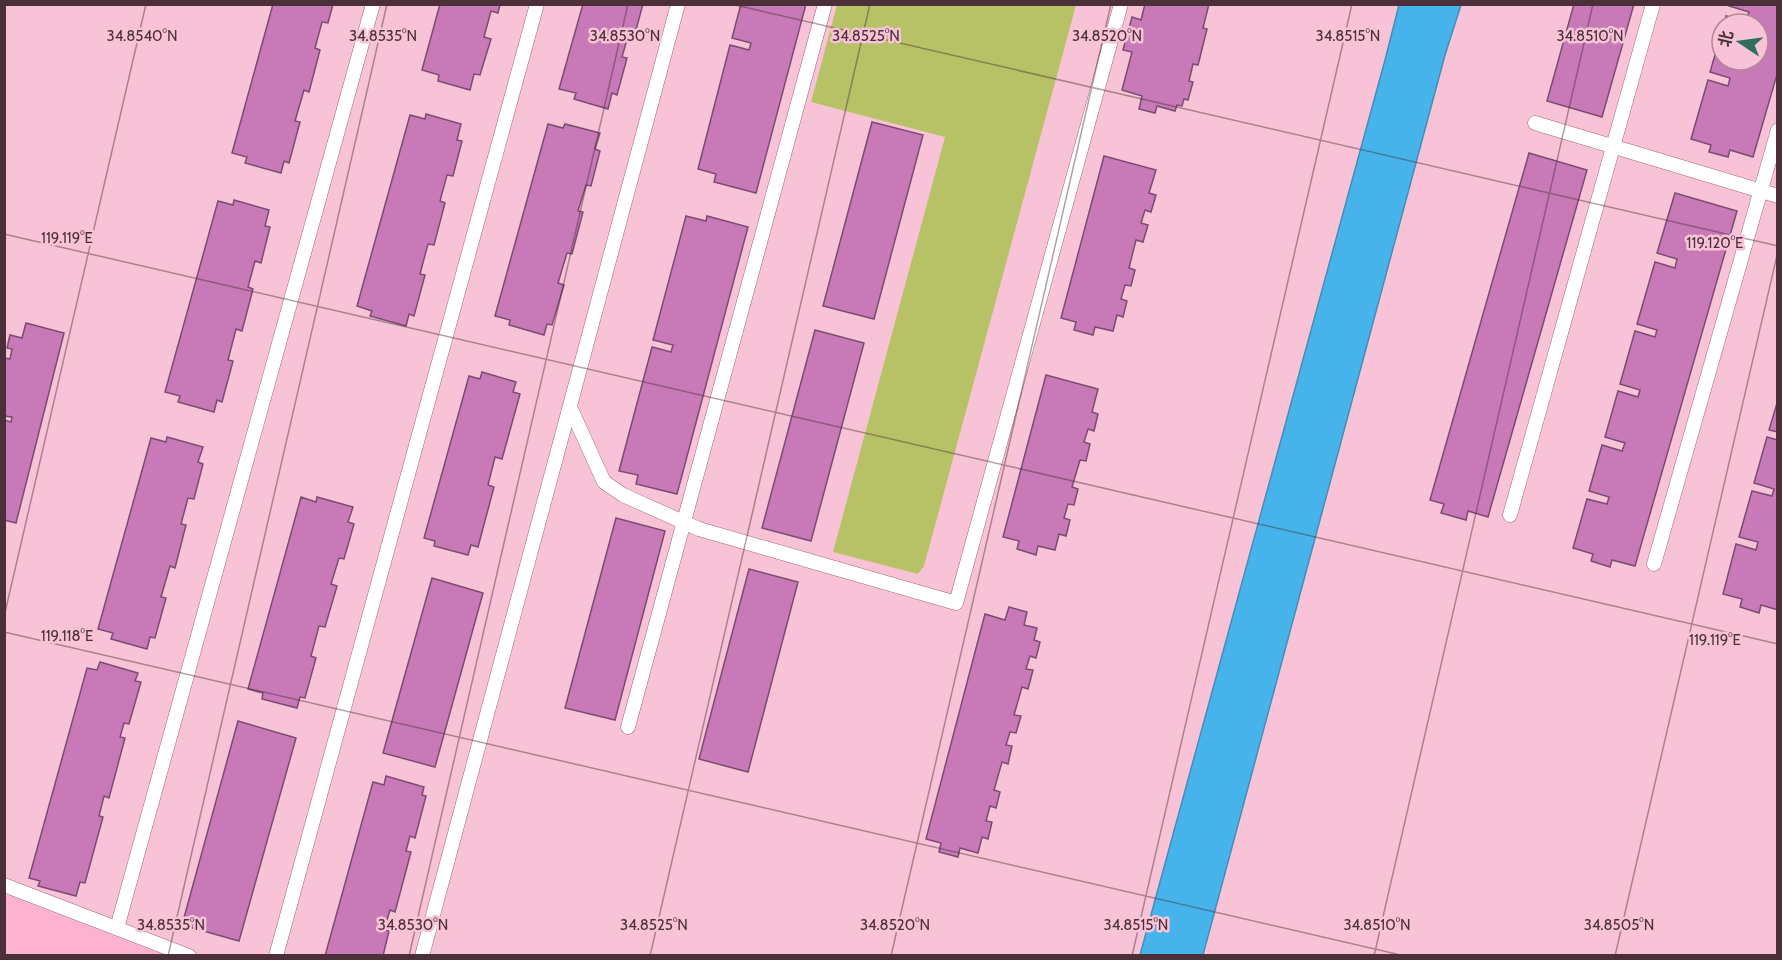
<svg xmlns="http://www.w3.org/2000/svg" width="1782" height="960" font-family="Cabin,'Noto Sans SC',sans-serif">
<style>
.built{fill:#fdb3cf}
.green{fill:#b7c266}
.water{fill:#46b4eb;stroke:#488cb6;stroke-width:1.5}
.building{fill:#c879b8;stroke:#7b4c71;stroke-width:1.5}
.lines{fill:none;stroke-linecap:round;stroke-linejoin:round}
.service-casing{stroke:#a1657d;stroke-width:15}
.service{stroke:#fff;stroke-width:14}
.ticks{fill:none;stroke:#4b303a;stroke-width:1.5;stroke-opacity:0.45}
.ticks-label{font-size:15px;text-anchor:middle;fill:#4b303a;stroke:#f9c3d7;stroke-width:5;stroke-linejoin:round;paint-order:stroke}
</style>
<rect width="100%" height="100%" fill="#f9c3d7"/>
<path class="built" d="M4,894H5L165,955H5Z"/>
<path class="green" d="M837,5H1076L924,566L918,574L833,552L945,137L811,102Z"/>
<path class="water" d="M1399,5H1461L1445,55L1203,955H1140L1385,60Z"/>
<g class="building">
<path d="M273,4H333L328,23L322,22L315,48L320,50L309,92L304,90L295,121L300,122L289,163L284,161L281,173L245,163L247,157L232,153Z"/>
<path d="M440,4H500L498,13L491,11L484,37L491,39L480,75L474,74L470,90L438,81L439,75L422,70Z"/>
<path d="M583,4H643L636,30L630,29L622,57L627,58L617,95L612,93L608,109L574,99L576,93L559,89Z"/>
<path d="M741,4H806L756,193L714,182L716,174L698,169L730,45L749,50L751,43L732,38Z"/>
<path d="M1145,4H1209L1203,28L1207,29L1198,65L1193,64L1189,81L1193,82L1188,100L1184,99L1182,106L1177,105L1175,111L1157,106L1155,113L1139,109L1142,96L1122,90L1132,52L1123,50L1132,17L1141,20Z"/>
<path d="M1574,4H1634L1602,117L1547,101Z"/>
<path d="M1729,4H1778V71L1753,157L1730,150L1728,157L1709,152L1711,145L1691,139L1708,80L1728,86L1730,78L1710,72L1722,31V60H1758V24H1724L1726,16L1746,21L1749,12L1729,6Z"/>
<path d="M426,114L461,124L457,140L462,141L453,176L447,175L440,201L445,203L434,245L428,244L420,274L425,275L414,316L409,314L406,326L370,316L372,311L357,306L410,115L425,119Z"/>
<path d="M872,122L923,135L874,319L823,306Z"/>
<path d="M548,124L563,128L565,124L600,133L595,149L600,151L591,186L586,185L578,211L583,212L572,254L567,253L558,283L564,285L552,325L547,324L544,335L509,325L510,320L495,316Z"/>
<path d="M1529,153L1587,170L1488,517L1468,511L1466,520L1441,513L1444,504L1430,500Z"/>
<path d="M1104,156L1156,170L1149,193L1156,195L1151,212L1145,210L1141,223L1148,225L1143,242L1136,240L1129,268L1135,270L1131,286L1125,285L1121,299L1127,301L1123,317L1117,315L1113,331L1095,327L1093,335L1074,330L1076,322L1061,318Z"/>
<path d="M1675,193L1737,211L1635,566L1612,560L1610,567L1591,561L1593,554L1573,548L1587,499L1607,504L1609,497L1589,491L1602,445L1622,451L1625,443L1605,437L1618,391L1638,397L1640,390L1620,384L1635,331L1655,337L1657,330L1637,324L1655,262L1675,268L1677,259L1657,253Z"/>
<path d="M234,200L269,210L265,226L270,227L261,263L255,261L248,287L253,289L242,331L236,329L228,360L233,361L222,402L217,400L214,412L178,402L180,396L165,392L218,201L233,205Z"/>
<path d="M686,216L706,221L707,216L748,227L677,494L636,484L638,475L619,471L652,347L671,352L673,345L653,340Z"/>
<path d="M26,323L64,333L16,523L4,520V420L11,422L12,417L4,416V358L10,359L12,349L7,348L10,335L22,338Z"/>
<path d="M815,330L864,343L811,541L762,528Z"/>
<path d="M482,372L516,382L513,392L520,394L502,459L495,457L488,485L494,487L478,547L471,545L468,555L434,546L435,541L424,538L469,376L480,379Z"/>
<path d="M1046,375L1098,389L1092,412L1098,414L1094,431L1088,429L1084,442L1090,444L1086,461L1080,460L1072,487L1078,489L1074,505L1068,504L1064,518L1070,520L1066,536L1059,534L1055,550L1038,546L1036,555L1017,549L1019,541L1003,537Z"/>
<path d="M1778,400V432L1769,430Z"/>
<path d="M167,437L203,447L198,462L203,464L194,499L188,498L181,524L186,525L175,568L170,566L161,597L166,598L155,638L150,637L147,649L111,639L113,633L98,629L151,438L166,442Z"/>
<path d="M1767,437L1778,440V610L1761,605L1759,613L1740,607L1742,599L1723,594L1736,544L1756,550L1758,542L1739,537L1752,491L1772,496L1774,489L1754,483Z"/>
<path d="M301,497L316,502L317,497L353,507L348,522L354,524L344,559L339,558L331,584L337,586L325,627L319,626L311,656L316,658L305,698L300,697L297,708L262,699L263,693L248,689Z"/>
<path d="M616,518L665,531L615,720L565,708Z"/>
<path d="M749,569L798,582L748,772L699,759Z"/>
<path d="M432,578L483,593L435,767L383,753Z"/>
<path d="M1009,607L1027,612L1024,625L1037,628L1034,640L1040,642L1036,658L1030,656L1026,669L1033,670L1028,689L1022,687L1014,715L1021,716L1016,733L1010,732L1006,745L1012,746L1008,764L1002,762L994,790L1000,792L996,808L990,806L986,821L992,822L988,839L982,837L978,853L960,848L958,857L939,852L941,843L926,839L985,614L1005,620Z"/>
<path d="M100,662L138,673L135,681L141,682L129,724L124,723L120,737L125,738L109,798L104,796L99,816L103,817L85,883L80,882L76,896L38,886L40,881L29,878L87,668L97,670Z"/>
<path d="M238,721L296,738L239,941L182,925Z"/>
<path d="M386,776L424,787L422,795L426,796L415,838L410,836L406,851L411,852L395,912L390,910L384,930L389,931L383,956H325L373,782L384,785Z"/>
</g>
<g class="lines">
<g class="service-casing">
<g id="service">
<path d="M1535,123L1778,196"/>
<path d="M570,407L604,482L623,495L699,529L956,603L1121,4"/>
<path d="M1510,515L1653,4"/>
<path d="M1654,564L1778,130"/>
<path d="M628,727L825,4"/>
<path d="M4,885L189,956"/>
<path d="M117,928L373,4"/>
<path d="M276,956L537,4"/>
<path d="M422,956L678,4"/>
</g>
</g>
<use href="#service" class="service"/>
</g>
<path class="ticks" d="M731,4L1778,246M4,234L1778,644M4,617L146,4M4,632L1405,956M168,956L387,4M409,956L628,4M650,956L870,4M891,956L1111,4M1132,956L1352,4M1374,956L1593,4M1615,956L1778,251"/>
<g class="ticks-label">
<text x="142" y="41">34.8540°N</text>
<text x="383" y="41">34.8535°N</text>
<text x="625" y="41">34.8530°N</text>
<text x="866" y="41">34.8525°N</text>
<text x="1107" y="41">34.8520°N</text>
<text x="1348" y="41">34.8515°N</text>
<text x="1590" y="41">34.8510°N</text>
<text x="67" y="243">119.119°E</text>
<text x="1715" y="248">119.120°E</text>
<text x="67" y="641">119.118°E</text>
<text x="1715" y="645">119.119°E</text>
<text x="171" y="930">34.8535°N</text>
<text x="413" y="930">34.8530°N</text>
<text x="654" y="930">34.8525°N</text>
<text x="895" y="930">34.8520°N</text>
<text x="1136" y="930">34.8515°N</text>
<text x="1377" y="930">34.8510°N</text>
<text x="1619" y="930">34.8505°N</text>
</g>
<rect width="1782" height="960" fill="none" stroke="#4b303a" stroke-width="12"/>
<g transform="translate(1740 42) rotate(283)"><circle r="28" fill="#f9c3d7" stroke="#b38898" stroke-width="1.5"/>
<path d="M0-4.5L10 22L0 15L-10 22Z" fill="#2e6f5f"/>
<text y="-9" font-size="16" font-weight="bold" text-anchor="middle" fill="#4b303a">北</text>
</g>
</svg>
